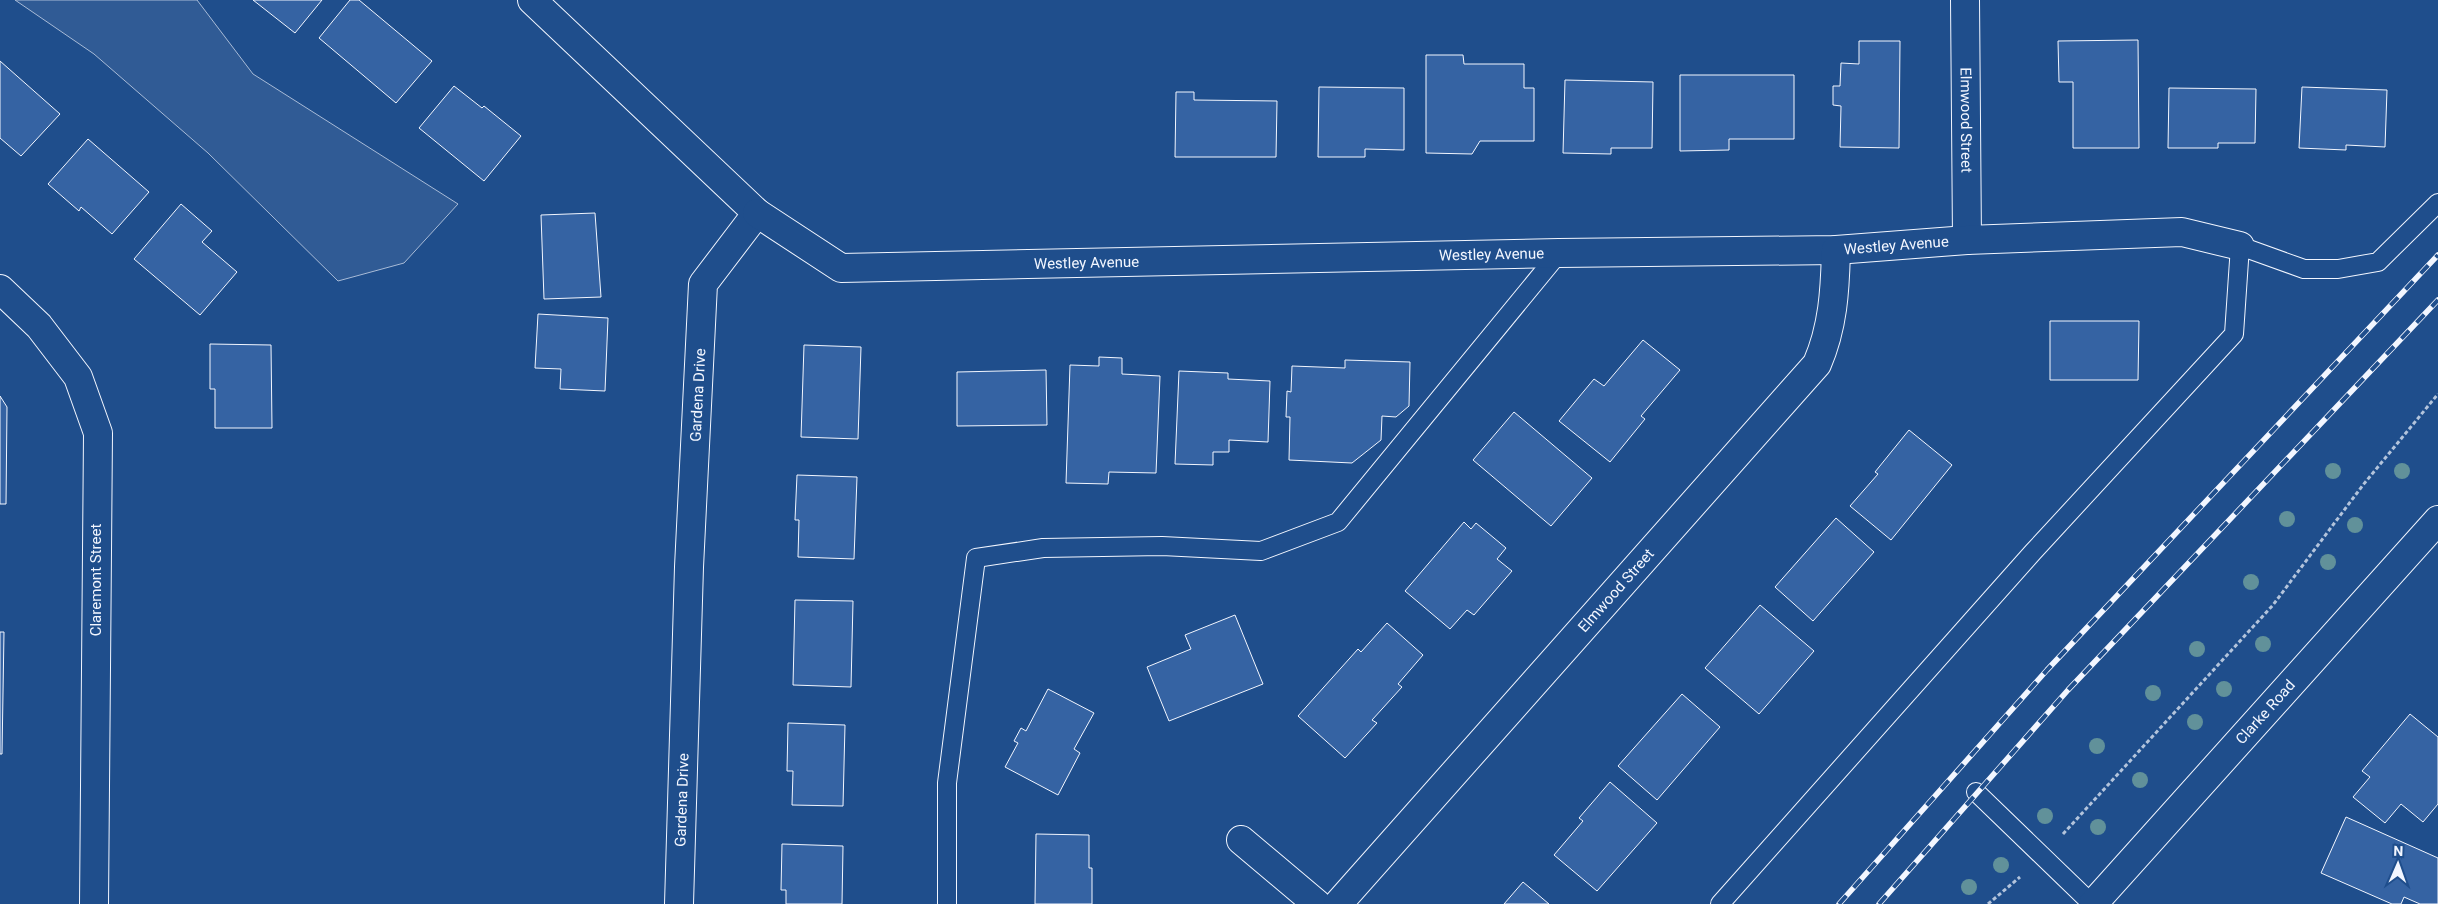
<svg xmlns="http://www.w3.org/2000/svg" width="2438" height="904" font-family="Roboto,sans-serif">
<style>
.built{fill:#305b95;stroke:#a8bbd7}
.building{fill:#3563a3;stroke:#f2f6ff}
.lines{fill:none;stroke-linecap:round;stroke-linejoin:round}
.lane-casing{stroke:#f2f6ff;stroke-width:20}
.street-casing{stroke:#f2f6ff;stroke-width:30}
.secondary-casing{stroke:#f2f6ff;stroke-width:30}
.path{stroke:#b3c4dc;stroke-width:3;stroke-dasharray:4 2.5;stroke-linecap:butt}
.lane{stroke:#1f4e8c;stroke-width:18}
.street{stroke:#1f4e8c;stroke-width:28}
.secondary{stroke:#1f4e8c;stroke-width:28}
.rail-casing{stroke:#f2f6ff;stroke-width:5.5}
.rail{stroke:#1f4e8c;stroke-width:4;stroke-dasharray:11;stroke-linecap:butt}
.tree{fill:#61919a}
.labels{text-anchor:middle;stroke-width:4;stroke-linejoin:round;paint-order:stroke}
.street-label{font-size:15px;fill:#f2f6ff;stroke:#1f4e8c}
</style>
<rect width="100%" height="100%" fill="#1f4e8c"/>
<path class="built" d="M15,0H197L253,74L458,204L404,263L338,281L208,153L94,54Z"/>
<g class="building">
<path d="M253,0H322L295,33Z"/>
<path d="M350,0H359L432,61L396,103L319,38Z"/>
<path d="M2138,40L2139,148H2073V82H2059L2058,41Z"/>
<path d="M1859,41H1900L1899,148L1840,147L1841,106L1833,105V86H1840L1841,63L1859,64Z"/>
<path d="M1426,55H1463L1464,64H1524V88H1534V141H1480L1472,154L1426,153Z"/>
<path d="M0,61L60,114L21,156L0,138Z"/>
<path d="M1680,75H1794V139H1729V150L1680,151Z"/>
<path d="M1565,80L1653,82L1652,148H1611V154L1563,153Z"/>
<path d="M454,86L482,108L484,106L521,136L484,181L419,128Z"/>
<path d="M1319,87L1404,88V150L1365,149V157H1318Z"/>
<path d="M2302,87L2387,90L2385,147L2346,145V150L2299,148Z"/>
<path d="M2169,88L2256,89L2255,143H2218V148H2168Z"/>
<path d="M1176,92H1194V100L1277,101L1276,157H1175Z"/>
<path d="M88,139L149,192L112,234L81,207L79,211L48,184Z"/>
<path d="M181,204L212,231L202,242L237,272L200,315L134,259Z"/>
<path d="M595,213L601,297L544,299L541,215Z"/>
<path d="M538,314L608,318L605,391L560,389L561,369L535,368Z"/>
<path d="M2050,321H2139L2138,380H2050Z"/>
<path d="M1643,340L1680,370L1641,416L1645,419L1610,462L1559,421L1594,379L1604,386Z"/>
<path d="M210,344L271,345L272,428H215V389H210Z"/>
<path d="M804,345L861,347L858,439L801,437Z"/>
<path d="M1099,357L1122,358V374L1160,376L1156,473L1109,472L1108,484L1066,483L1070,365L1099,366Z"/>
<path d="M1345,360L1410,362L1409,406L1396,417L1382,416L1381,440L1352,463L1289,460L1290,417H1286L1287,391L1291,392L1292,366L1345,368Z"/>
<path d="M1046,370L1047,425L957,426V372Z"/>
<path d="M1179,371L1228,373V379L1270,381L1268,442L1229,440V452H1213V465L1175,464Z"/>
<path d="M0,396L7,407L6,504H0Z"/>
<path d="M1514,412L1592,478L1551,526L1473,460Z"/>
<path d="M1909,430L1952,465L1891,540L1850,506L1878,474L1875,472Z"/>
<path d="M797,475L857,477L854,559L798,557L799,520H795Z"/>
<path d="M1836,518L1874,552L1813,621L1775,587Z"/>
<path d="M1464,522L1471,529L1476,523L1506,548L1497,559L1512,571L1474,615L1467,610L1450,629L1405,591Z"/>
<path d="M795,600L853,601L851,687L793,685Z"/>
<path d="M1760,605L1814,651L1759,714L1705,668Z"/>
<path d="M1235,615L1263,684L1169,721L1147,667L1191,649L1185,635Z"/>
<path d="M1387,623L1423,655L1398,684L1402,687L1372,720L1377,723L1345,758L1298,716L1358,649L1361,652Z"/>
<path d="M0,632H4L2,754H0Z"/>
<path d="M1048,689L1094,713L1074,749L1080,753L1058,795L1005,767L1018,743L1014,741L1021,728L1026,731Z"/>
<path d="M1682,694L1720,727L1657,800L1618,766Z"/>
<path d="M2410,714L2438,737V804L2423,822L2401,804L2385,823L2353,797L2370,777L2362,771Z"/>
<path d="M788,723L845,725L843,806L792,805L793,771H787Z"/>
<path d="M1610,782L1657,823L1597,891L1554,855L1583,821L1579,818Z"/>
<path d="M2346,817L2438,858V904H2420L2404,897L2401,904H2392L2321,873Z"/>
<path d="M1036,834L1089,835V868H1092V904H1035Z"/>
<path d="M782,844L843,846L842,904H786V890H781Z"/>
<path d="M1523,882L1549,904H1504Z"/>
</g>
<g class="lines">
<g class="lane-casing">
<g id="lane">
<path d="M1976,792L2092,904"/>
<path d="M947,904V783L976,558L1043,548L1162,546L1261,551L1338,522L1559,253"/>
<path d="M1720,904L2033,552L2234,334L2240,246L2304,269H2338L2378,262L2438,203"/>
</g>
</g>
<g class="street-casing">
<g id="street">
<path d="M532,0L757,213L703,284L689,567L679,904"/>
<path id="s1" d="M1965,0L1967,240"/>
<path id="s2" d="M757,213L841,268L1559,253L1836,250L1967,240L2182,232L2240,246"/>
<path d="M0,289L39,326L78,377L98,433L94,904"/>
<path d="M1241,840L1317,904"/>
<path id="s3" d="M1338,904L1817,364C1833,327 1835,291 1836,250"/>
</g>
</g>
<g class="secondary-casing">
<g id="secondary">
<path id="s4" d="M2093,904L2438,520"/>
</g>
</g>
<g class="path">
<path d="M2063,834L2273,605L2363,485L2438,394"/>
<path d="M1988,904L2020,877"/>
</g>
<use href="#lane" class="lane"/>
<use href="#street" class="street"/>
<use href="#secondary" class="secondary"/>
<g class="rail-casing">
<g id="rail">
<path d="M1839,904L2047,670L2438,255"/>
<path d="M1879,904L2068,690L2438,300"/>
</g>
</g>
<use href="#rail" class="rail"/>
</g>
<g class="tree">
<circle cx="2333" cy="471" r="8"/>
<circle cx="2402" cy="471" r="8"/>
<circle cx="2287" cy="519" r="8"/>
<circle cx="2355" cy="525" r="8"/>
<circle cx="2328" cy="562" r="8"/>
<circle cx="2251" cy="582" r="8"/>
<circle cx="2263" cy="644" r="8"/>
<circle cx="2197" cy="649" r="8"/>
<circle cx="2224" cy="689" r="8"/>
<circle cx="2153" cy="693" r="8"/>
<circle cx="2195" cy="722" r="8"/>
<circle cx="2097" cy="746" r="8"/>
<circle cx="2140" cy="780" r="8"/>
<circle cx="2045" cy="816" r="8"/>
<circle cx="2098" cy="827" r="8"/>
<circle cx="2001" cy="865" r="8"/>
<circle cx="1969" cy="887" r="8"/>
</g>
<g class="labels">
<g class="street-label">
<text dy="5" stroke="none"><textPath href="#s1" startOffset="120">Elmwood Street</textPath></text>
<text dy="5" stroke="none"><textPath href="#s2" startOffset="1156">Westley Avenue</textPath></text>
<text dy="5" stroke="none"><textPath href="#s2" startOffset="751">Westley Avenue</textPath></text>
<text dy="5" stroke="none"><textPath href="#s2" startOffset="346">Westley Avenue</textPath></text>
<text transform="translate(698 395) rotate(-87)" y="5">Gardena Drive</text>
<text transform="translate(96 580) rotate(-90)" y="5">Claremont Street</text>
<text dy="5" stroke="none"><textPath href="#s3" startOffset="419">Elmwood Street</textPath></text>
<text dy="5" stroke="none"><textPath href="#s4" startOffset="258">Clarke Road</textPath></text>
<text transform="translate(682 800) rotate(-88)" y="5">Gardena Drive</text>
</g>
</g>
<g transform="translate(2398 864) rotate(2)" stroke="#1f4e8c" stroke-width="4" paint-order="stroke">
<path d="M0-4L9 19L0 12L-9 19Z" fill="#f2f6ff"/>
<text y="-8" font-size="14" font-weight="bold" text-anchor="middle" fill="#f2f6ff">N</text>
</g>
</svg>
